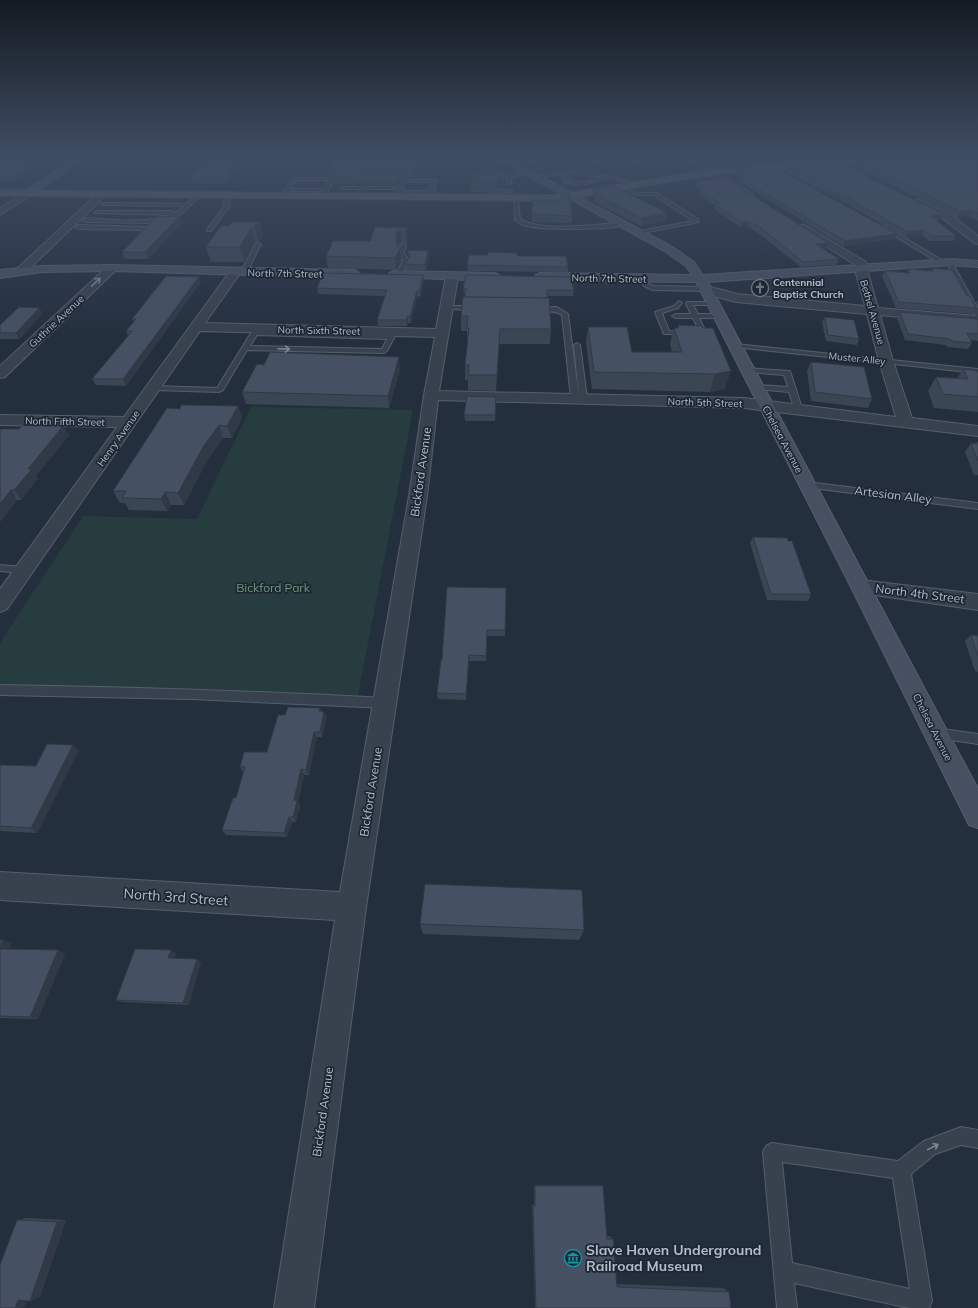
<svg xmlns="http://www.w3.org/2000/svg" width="978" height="1308" font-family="Mulish,sans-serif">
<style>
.green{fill:#263c3f}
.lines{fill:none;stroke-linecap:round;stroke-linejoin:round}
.lane-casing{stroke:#565f6c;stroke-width:2}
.street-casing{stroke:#565f6c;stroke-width:2}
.secondary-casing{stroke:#565f6c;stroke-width:2}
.primary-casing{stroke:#414a57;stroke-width:2}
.path{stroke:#44595c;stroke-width:1;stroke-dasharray:1.5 1.5;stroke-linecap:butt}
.lane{fill:#38414e;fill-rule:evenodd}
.street{fill:#38414e;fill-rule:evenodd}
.secondary{fill:#465061;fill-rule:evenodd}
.primary{fill:#56606e;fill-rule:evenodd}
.wall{fill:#3b4654}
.shaded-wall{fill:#303945}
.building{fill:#455162;stroke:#303945}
.oneway{stroke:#7c8592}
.labels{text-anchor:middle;stroke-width:3.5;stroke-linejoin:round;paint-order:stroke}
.far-street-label{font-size:10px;fill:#b4bcc9;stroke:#1d2633}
.far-poi-label{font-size:10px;font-weight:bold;fill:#b4bcc9;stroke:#1d2633;text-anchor:start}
.street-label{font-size:12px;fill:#b4bcc9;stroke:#1d2633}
.park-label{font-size:12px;fill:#6b9a76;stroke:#1d2633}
.near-street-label{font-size:14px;fill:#b4bcc9;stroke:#1d2633}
.near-poi-label{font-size:14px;font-weight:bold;fill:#b4bcc9;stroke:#1d2633;text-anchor:start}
</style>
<rect width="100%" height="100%" fill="#242f3e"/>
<path class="green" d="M251,407L413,410L358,695L0,685V643L83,516L197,519Z"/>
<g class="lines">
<g class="lane-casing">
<g id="lane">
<path d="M527,171L529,173L510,177L512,183L510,184L508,183L506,177L479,175L477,189L511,190L513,192L474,191L472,190L475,173H498L508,175Z"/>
<path d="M564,171L608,175L636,184L634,185L607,178L587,184L577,185L564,182L562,174L537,178L535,177ZM567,173L602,177C591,182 580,184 568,180Z"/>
<path d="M383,174H399L406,177V180H436L433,198L429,199V193H401L399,198L397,199L395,198L398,189H365L360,196L358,195L360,189H343L341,188L343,187H399L402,178L398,176H385ZM405,182H431L430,191H402Z"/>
<path d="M293,178H332L334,179L324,198L320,197L323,191H288L284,198H280ZM296,180H329L324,189H290Z"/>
<path d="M622,185H626L639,193H657L698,219L699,222L638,234L637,233L640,231L693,221L654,195H636L622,187Z"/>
<path d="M196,195L200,196L180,215L168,220L158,222L151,230L78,229L75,227L78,225L148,227L152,223L85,222L82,220L85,218C115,219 161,228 184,206L103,205L101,204L103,203L187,204Z"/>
<path d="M228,195L232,196L228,203L230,206L211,231H207V229L225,206L223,203Z"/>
<path d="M516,198L518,199L520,219C542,232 597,225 623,222L626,224C615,231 537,230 523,225C520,224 518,222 515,220L514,199Z"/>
<path d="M96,211H172L175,213L172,215L94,213V212Z"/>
<path d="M885,226L945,262L946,263L941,264L883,229V227Z"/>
<path d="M256,243L261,244L247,272L242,273L241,272Z"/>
<path d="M403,243L406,245L404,253L409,261L401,275L398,277L395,275L403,261L398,253L400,245Z"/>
<path d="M952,260L955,262V268L978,309V317L975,315L962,289L949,268V262Z"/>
<path d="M642,277L648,284L654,286L707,287L710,289L707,291L653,290L644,286L639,279Z"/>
<path d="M679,301L682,303L678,308L662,313L669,331L700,332L693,318H675L672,316L675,314H691L686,303L687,302H716V304L714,305H693L698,314H721L724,316L721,318H699L707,334L706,335L664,334L655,312L674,306Z"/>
<path d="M447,306H477L480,308L477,310L445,309V307Z"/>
<path d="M557,307L568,314L579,398L575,400L571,398L562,315C551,308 541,314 533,309L536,307Z"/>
<path d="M257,327L260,329L259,331L389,335L392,331L397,332L387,351L384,353L247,350L223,390L219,392L153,390L149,388L153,386L217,388L251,333ZM257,335L387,339L382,349L250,346Z"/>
<path d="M577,343L580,345L587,398L583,400L579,398L574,345Z"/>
<path d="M736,344L978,369V373L734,347V345Z"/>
<path d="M745,368L790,371L803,411L802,413H799L795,411L789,392L756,389L752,387L756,385L788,387L784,375L748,372H745Z"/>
<path d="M807,482L978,503V509L804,487L803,485Z"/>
<path d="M0,565L24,567L29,570L24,573L0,571Z"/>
<path d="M0,685C128,687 257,691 385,698L389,700L391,703L389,706L385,708L192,699L0,695Z"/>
<path d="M935,728L978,734V744L931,737L929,733L931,729Z"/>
<path d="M961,1127L978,1130V1148L961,1145L935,1154L911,1174L932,1301L929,1308H909L794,1283L797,1308H777L763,1152L766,1146L772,1143L898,1161L924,1141ZM782,1162L893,1178L910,1289L792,1263Z"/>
</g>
</g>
<g class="street-casing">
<g id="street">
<path d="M680,154H690L754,195L752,197H746Z"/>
<path d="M748,154H759L778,167L777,169H771Z"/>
<path d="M814,154H825L863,174L862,176H856Z"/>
<path d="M949,154H961L978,161V167Z"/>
<path d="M28,190L33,193L31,195L0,215V208Z"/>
<path d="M101,192L104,193L106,195L104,197L25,273H17L15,271L17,269L98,193Z"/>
<path d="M917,199L953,216L978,236V244L974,243L945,220L914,204L912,202Z"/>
<path d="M803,224L866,262L870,269L868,273L878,308L978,316V324L880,315L893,361L912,418L978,426V436L744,408L438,400L427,496L366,907L314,1308H274L335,920L0,900V872L340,892L409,496L424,395L435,337L200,331L7,609L0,612V589L117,427L0,425V415L124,417L231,270H239L241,272L205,323L436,329L446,276L448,274H456L458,276L439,391L744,398L896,417L879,361L867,314L736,302L703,293L701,290L703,287L707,286L737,294L865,306L856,273L858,269L857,266L799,229L798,227Z"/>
<path d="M112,265L116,266L118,268L116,270L5,377L0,378V366L108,266Z"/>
<path d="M861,580L978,594V610L854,592L851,587L854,582Z"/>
</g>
</g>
<g class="secondary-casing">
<g id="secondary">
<path d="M80,154H90L31,195H25L23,193L25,191Z"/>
<path d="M489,154H500L674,248L694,262L703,275L952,259L978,261V267L952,265L708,282L978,789V828L969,825L851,587L696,282L540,281L536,279L534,277L536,275L540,273L692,275L686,266L666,252Z"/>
<path d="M112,265L354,270L358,272L360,274L358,276L354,278L112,271L42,272L0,278V270L42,266Z"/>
<path d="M394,271L495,273L499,275L501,277L499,279L495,281L390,277L388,275L390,273Z"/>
</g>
</g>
<g class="primary-casing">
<path id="primary" d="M887,157L891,160L890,162L712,175L554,201L0,196V190L554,195L712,169Z"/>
</g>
<path class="path" d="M196,213L206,216"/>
<use href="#lane" class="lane"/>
<use href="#street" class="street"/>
<use href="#secondary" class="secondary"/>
<use href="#primary" class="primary"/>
</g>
<g class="wall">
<path d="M0,154H74L57,167L38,166L18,182H0Z"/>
<path d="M193,154H303L301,158L250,157L226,184L193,183L191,177L215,155H193Z"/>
<path d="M339,154H422L414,178H408L407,176L402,174L364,173L400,179L398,185L333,184V178L328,176V172Z"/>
<path d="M512,154H557L565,165L540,169Z"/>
<path d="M700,154H756L763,159L761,164L721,167Z"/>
<path d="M762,154H824L825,155L823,160L775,163Z"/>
<path d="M829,154H952L951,157L897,156L839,159Z"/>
<path d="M966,154H978V159Z"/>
<path d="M680,156L589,172L576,171L577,165Z"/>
<path d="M499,162L498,172H480V164Z"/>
<path d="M858,162H978V221L968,216L957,218L856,167Z"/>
<path d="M788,167L943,214L941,219L936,220L956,236L953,241H929L922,235L905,238L844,202L786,172Z"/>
<path d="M737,170L895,239L843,246L738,181L739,177L735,175Z"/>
<path d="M498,173L497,188H479V183Z"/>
<path d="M696,182L826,248L823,249L839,259L836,265L801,267L758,233L747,226L741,227L737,225L714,209L715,206L700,196L701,194H699L700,191L695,187Z"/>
<path d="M594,189L666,221L641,226L594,202L593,196Z"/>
<path d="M532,200L572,216V223L532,222Z"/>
<path d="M180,216L183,223L148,259H125L122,252Z"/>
<path d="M259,222L263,236L259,242H255L245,262H211L206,247Z"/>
<path d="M407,228L408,239L407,244L402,242L398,246L400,249L401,261L396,270L328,268L326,256Z"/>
<path d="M407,250L429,256L426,270H406L405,264L409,258L408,256Z"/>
<path d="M518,256L568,267V272L468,271L467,265Z"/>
<path d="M932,268L967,296L976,308L973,314L896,308L882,276L885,271L907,273L908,269L930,271Z"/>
<path d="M424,280L420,297L417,296L411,323H408L407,326H378L377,320L385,296L318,294L317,288Z"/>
<path d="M201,282L126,386L96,385L92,379L128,336L126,331L134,322L132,319Z"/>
<path d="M463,288L574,290L573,296H547L551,329L550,344H499L496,391L468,390V380H465V365L467,343V331H461V316L465,294H464Z"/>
<path d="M978,300V306L976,303Z"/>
<path d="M39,308L42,313L22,337L19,339H0V325Z"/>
<path d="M900,312L978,319V341L970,340L972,343L968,349L947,347L946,345L905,340L897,318Z"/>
<path d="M825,317L859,339L857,345L826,341L822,322Z"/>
<path d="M678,325L702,326L725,389L710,392L592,389L586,343L588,327L632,352H672L670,344L674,328H677Z"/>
<path d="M811,362L872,399L868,408L811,401L807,371Z"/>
<path d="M400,369L389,408L246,404L242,392Z"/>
<path d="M963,369L978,371V412L934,408L928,391L936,377L957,379Z"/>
<path d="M496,397L495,421H465L464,415Z"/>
<path d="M238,406L242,418L232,438H223L208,459L184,505H171L167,511L129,510L125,503H120L113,491L180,409Z"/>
<path d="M63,426L69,435L36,476L38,478L21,500H17L0,522L19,429Z"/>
<path d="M976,442H978V475H974L965,452L971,443L975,444Z"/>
<path d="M753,537L811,594L808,601L767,600L750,543Z"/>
<path d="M506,588L505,636H487L486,661H469L466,700L438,699L437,693L442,660Z"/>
<path d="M971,635L977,636L978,635V672L975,671L965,641Z"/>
<path d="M320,708L321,711L327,717L322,737H317L309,775H304L298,801L300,806L296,822H292L287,837L226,835L222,830L236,798L243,772L240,767L267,752L285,715Z"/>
<path d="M79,750L37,833L0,831V765L36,766Z"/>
<path d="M420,924L584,930L579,940L423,934Z"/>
<path d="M0,940H3L11,944L8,949L58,950L65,954L38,1019L0,1018Z"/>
<path d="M176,954L174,958L201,962L189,1005L123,1002L116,1000Z"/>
<path d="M534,1185H600L603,1186L607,1236H610L613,1239L616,1284L723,1288L729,1292L731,1308H535L532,1205L534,1204Z"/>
<path d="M27,1218L66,1220L40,1297L30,1301L27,1300L25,1306L20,1308H0L17,1220Z"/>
</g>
<g class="shaded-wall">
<path d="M64,154H74L57,167L55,161Z"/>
<path d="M246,154H250V157L226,184L225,178Z"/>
<path d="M420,154H422L414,178L413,174Z"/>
<path d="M658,154H680V156L589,172V166Z"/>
<path d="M566,159L565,165L540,169L541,163Z"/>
<path d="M36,161L38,166L18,182L15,176Z"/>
<path d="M400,175V179L398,185L397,181Z"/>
<path d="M971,210L968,216L957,218L960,211Z"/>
<path d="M667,213L666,221L641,226L642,218Z"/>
<path d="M943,214L941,219L928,221L931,216Z"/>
<path d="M180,216L183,223L148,259L145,252Z"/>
<path d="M748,221L747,226L741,227L742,222Z"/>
<path d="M259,222L263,236L259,242L255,227Z"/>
<path d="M251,228L255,242L245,262L240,247Z"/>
<path d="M407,228L408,239L407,244L405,232Z"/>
<path d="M401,230L402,242L399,245L397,254L396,242L397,233Z"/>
<path d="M924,230L922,235L905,238L908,232Z"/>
<path d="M897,234L895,239L843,246L845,241Z"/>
<path d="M828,243L826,248L814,250L816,244Z"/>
<path d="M400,249L401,261L396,270L395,258Z"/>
<path d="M428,251L429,256L426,270L425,265Z"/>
<path d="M423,275L424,280L420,297V291Z"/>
<path d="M199,277L201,282L126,386L123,379Z"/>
<path d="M417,291V296L411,323L410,317Z"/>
<path d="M39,308L42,313L22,337L19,339L16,333Z"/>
<path d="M407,317L408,323L407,326Z"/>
<path d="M399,357L400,369L389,408L388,396Z"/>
<path d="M731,371L725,389L710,392L715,374Z"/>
<path d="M238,406L242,418L232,438L227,426Z"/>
<path d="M219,425L223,438L208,459L184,505L178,493L203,447Z"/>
<path d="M63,426L69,435L36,476L38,478L21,500L14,490L28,469Z"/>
<path d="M11,490L17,500L0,522V504Z"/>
<path d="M165,492L171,505L167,511L161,499Z"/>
<path d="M469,655V661L466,700V694Z"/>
<path d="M324,712L327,717L322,737L320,732Z"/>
<path d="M314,732L317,737L309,775L306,770Z"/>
<path d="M73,745L79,750L37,833L31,828Z"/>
<path d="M301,769L304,775L298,801L300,806L296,822L293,817L294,800Z"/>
<path d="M289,817L292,822L287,837L284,833Z"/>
<path d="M3,940L11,944L7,953L0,950V946Z"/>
<path d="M58,950L65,954L38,1019L30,1017Z"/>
<path d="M171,950L176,954L173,961L168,958Z"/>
<path d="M197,959L201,962L189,1005L183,1003Z"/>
<path d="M66,1220L40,1297L30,1301L57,1222Z"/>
<path d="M28,1297L25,1306L20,1308H15L18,1300Z"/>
</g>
<g class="building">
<path d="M0,154H64L55,161H36L15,176H0Z"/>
<path d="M217,154H246L225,178L191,177Z"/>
<path d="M339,154H420L413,174H407L406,171L402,169L362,168L361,169L364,173L400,175L397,181L333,179L335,174L328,172Z"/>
<path d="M524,154H557L566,159L541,163Z"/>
<path d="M582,154H623L624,155L627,154H658L589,166L577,165Z"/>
<path d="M710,154H756L763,159L723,161Z"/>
<path d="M772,154H824L825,155L777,158Z"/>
<path d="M481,155H499L498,165L480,164Z"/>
<path d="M899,159H939L978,162V214L971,210L960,211L858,162Z"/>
<path d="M841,164L943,214L931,216L956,236H931L924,230L908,232L846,197L788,167Z"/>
<path d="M776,168L897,234L845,241L739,177L746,176L737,170Z"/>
<path d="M480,172L498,173L497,183H479Z"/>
<path d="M725,178L828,243L816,244L839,259L803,262L760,227L748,221L742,222L738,220L715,204L720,203L701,191H703L700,189L705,188L696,182Z"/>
<path d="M614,186L667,213L642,218L595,194L594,189Z"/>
<path d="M569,193L572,216L532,214V200H559L562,194Z"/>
<path d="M180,216L145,252H122L156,217Z"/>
<path d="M232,222H259L255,227L251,228L240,247H206L221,226H229Z"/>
<path d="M375,227L407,228L405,232L401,230L397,233L396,242L400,249L395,258L326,256L333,241H370Z"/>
<path d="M407,250L428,251L425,265L405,264L410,256Z"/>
<path d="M488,252L516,253L518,256H566L568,267L467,265L469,255H488Z"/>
<path d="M932,268L952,270L967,296H970L976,308L899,302L885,271L910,273L908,269L933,271Z"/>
<path d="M323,273L423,275L420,291H417L410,317H407V320H377L387,290L317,288Z"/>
<path d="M466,275L570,277L574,290H547V298L465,297L466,288H463Z"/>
<path d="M166,276L199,277L123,379H92L132,331H126L136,319H132Z"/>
<path d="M463,297L549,298L551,329H500L497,375H468L469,365H465L469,328H467L468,316H461Z"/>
<path d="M19,307L39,308L18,331L16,333H0V325Z"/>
<path d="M900,312L978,319V334L967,333L972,343L951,341L950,339L908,334Z"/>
<path d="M825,317L854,320L859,339L828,335Z"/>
<path d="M678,325L702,326L703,328H713L731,371L715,374L594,372L588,327H627L632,352H682L674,328H679Z"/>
<path d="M270,352L399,357L388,396L242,392L257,364L264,365Z"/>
<path d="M811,362L864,367L872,399L815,392Z"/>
<path d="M963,369L978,371V397L943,394L936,377L968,379Z"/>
<path d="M467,396L496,397L495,415H464Z"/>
<path d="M181,405L238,406L227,426L219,425L203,447L178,493L165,492L161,499L122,498L126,491H113L167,408L180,409Z"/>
<path d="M23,425L63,426L28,469H32L14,490H11L0,504V429H19Z"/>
<path d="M976,442H978V461L971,443L977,444Z"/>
<path d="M753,537L787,538L788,541H792L811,594H771Z"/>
<path d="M447,587L506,588L505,630H487L486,656L469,655L466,694L437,693L441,660H442Z"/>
<path d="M971,635L978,636V656Z"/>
<path d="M288,707L320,708L319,711L324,712L320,732H314L306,770L301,769L294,800L297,801L293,817H289L284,833L222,830L233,798H236L245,767H240L244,752H267L278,715H285Z"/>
<path d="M47,744L73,745L31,828L0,826V765L36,766Z"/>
<path d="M425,884L582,890L584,930L420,924Z"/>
<path d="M0,940H3L0,946Z"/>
<path d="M0,949L58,950L30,1017L0,1016Z"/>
<path d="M135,949L171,950L168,958L197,959L183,1003L116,1000Z"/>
<path d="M535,1186H603L607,1239H613L617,1287L729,1292L731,1308H536L533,1206H535Z"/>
<path d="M17,1220L57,1222L30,1301L18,1300L15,1308H0V1265Z"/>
</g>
<defs><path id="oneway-shaft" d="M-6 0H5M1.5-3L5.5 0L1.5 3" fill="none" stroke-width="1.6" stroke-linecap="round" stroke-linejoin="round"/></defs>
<g class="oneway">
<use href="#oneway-shaft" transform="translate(96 282) rotate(-43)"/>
<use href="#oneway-shaft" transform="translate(284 349) rotate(2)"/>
<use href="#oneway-shaft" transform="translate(933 1147) rotate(-26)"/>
</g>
<linearGradient id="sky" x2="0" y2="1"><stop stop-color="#141a22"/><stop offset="0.46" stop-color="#3f4d63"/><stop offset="1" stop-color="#3f4d63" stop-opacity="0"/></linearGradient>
<rect width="978" height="337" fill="url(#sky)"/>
<defs>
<g id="church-ring" transform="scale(0.9)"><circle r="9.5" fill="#1d2633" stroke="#6b7280" stroke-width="1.5"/><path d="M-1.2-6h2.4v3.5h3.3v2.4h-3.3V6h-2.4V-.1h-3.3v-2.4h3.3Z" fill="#6b7280"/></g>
<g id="museum-ring" transform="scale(0.9)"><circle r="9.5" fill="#1d2633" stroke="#0f9aa8" stroke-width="1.5"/><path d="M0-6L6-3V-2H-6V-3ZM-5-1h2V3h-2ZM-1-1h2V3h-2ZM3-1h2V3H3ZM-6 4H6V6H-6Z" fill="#0f9aa8"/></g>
</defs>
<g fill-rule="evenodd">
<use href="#church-ring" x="760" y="288"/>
<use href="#museum-ring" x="573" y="1258"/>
</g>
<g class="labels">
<g class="far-street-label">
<text transform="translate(285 273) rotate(1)" y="4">North 7th Street</text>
<text transform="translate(609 278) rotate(1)" y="4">North 7th Street</text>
<text transform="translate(873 312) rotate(74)" y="4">Bethel Avenue</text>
<text transform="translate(56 321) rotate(-43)" y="4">Guthrie Avenue</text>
<text transform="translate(319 330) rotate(1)" y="4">North Sixth Street</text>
<text transform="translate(857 358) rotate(6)" y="4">Muster Alley</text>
<text transform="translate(705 402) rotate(2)" y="4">North 5th Street</text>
<text transform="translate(65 421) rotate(1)" y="4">North Fifth Street</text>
<text transform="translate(118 438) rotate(-55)" y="4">Henry Avenue</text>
<text transform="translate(783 439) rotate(62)" y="4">Chelsea Avenue</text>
<text transform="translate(933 727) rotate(63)" y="4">Chelsea Avenue</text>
</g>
<g class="far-poi-label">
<text x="773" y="286">Centennial<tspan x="773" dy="12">Baptist Church</tspan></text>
</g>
<g class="street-label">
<text transform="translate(421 472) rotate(-82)" y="4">Bickford Avenue</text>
<text transform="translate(893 495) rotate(7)" y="4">Artesian Alley</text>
<text transform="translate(920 594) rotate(7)" y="4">North 4th Street</text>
<text transform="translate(371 792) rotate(-81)" y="4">Bickford Avenue</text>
<text transform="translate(323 1112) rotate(-82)" y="4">Bickford Avenue</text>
</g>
<g class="park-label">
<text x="273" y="592">Bickford Park</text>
</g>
<g class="near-street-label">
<text transform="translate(176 897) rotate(4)" y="5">North 3rd Street</text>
</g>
<g class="near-poi-label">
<text x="586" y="1255">Slave Haven Underground<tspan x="586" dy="16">Railroad Museum</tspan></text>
</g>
</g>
</svg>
